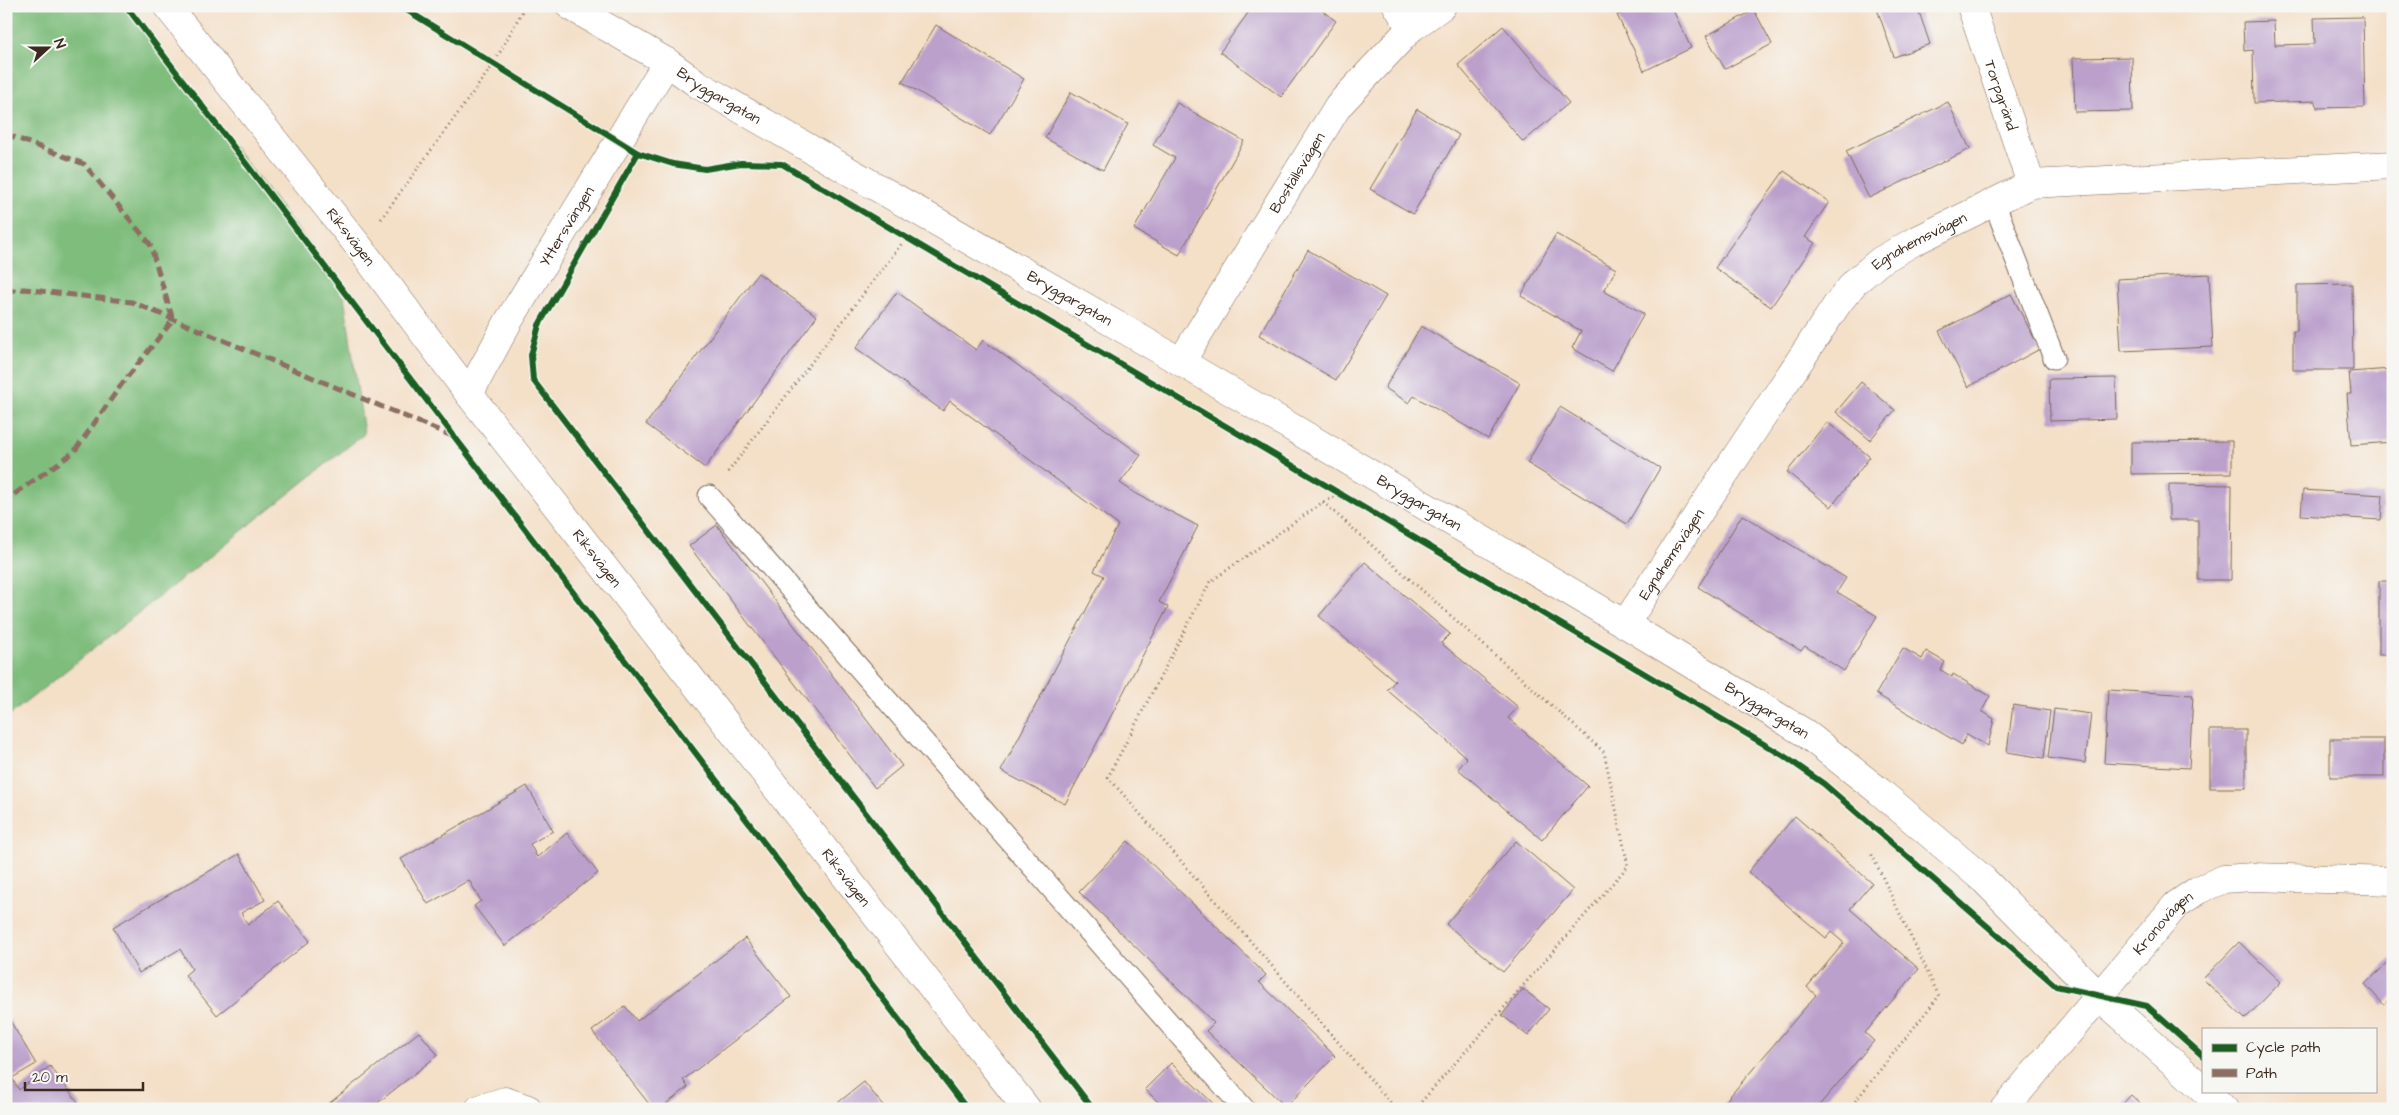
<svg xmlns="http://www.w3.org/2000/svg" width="2399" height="1115" font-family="'Architects Daughter',sans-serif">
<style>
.forest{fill:#7fbd7d;stroke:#5d744e}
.building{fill:#bba0cc}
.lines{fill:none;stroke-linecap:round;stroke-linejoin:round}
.service-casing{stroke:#7c6959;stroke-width:23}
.minor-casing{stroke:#7c6959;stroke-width:29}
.tertiary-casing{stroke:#7c6959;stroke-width:29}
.path{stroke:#7c6959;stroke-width:3;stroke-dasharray:1 4;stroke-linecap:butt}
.service{stroke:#fff;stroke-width:21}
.minor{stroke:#fff;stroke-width:28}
.tertiary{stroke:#fff;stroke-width:28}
.quiet{stroke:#8d6e63;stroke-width:5;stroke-dasharray:10 5;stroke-linecap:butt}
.cycleway-casing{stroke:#f6f6f2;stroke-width:9}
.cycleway{stroke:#1b5e20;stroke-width:6}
.labels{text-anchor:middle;stroke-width:4.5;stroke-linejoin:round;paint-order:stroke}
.street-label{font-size:15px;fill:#3b2a1e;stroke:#f6f6f2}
</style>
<rect width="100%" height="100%" fill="#f6f6f2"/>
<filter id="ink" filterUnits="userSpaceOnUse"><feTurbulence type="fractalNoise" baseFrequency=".02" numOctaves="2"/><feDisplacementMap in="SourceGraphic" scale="10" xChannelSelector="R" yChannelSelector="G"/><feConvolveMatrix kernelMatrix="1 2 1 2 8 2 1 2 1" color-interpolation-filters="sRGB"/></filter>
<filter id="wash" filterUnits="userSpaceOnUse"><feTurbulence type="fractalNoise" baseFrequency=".0096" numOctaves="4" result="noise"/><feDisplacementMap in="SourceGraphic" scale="20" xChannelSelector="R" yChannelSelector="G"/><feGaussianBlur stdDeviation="1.12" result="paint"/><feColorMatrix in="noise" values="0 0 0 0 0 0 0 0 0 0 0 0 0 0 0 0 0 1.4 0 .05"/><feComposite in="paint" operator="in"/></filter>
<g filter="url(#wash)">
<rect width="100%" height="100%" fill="#f4dfc7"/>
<path class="forest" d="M6,6H126L343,289L364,434L6,718Z"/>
<g id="blocks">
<g class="building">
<path d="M1253,6H1316L1336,21L1281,97L1220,52Z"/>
<path d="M1634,6H1671L1691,48L1644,71L1617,15Z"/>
<path d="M1876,6H1917L1930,44L1894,57Z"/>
<path d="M1754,10L1772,44L1725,69L1706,36Z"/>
<path d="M2363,17L2365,107L2317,108L2316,101L2254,103L2253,50L2244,51L2243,22L2274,21L2275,45L2315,44L2314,18Z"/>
<path d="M936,25L1024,79L990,135L902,82Z"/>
<path d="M1503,26L1569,103L1523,142L1458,65Z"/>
<path d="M2132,57L2133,111L2075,112L2073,58Z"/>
<path d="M1071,92L1128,124L1103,170L1045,138Z"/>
<path d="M1948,102L1970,149L1869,198L1846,151Z"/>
<path d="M1177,103L1244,141L1179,255L1134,229L1175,158L1153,145Z"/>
<path d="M1417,109L1459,135L1413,214L1370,189Z"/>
<path d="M1784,171L1829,202L1805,237L1815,243L1771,307L1715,268Z"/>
<path d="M1556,234L1616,269L1604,291L1644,314L1612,371L1572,348L1581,331L1521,296Z"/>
<path d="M1308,250L1386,296L1336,380L1259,335Z"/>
<path d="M758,273L817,316L705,468L646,424Z"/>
<path d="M2209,274L2213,347L2121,351L2117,279Z"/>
<path d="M2352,284L2353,370H2293V331H2297V285Z"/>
<path d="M897,292L976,350L983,340L1141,455L1120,483L1135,493L1198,526L1159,602L1168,607L1065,804L1001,771L1104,576L1094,571L1118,525L950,401L943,411L856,348Z"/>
<path d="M2011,294L2040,349L1968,387L1939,331Z"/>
<path d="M1421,326L1520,383L1488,439L1414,396L1409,403L1385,388Z"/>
<path d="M2392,369L2393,442L2351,445L2347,394H2351L2349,372Z"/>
<path d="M2116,378L2117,419L2050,421L2049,379Z"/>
<path d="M1861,382L1895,410L1870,440L1836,412Z"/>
<path d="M1560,407L1660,468L1627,524L1527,463Z"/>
<path d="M1827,422L1870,457L1831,507L1787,472Z"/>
<path d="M2232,441V473L2131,474V442Z"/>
<path d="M2169,484L2232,485L2231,580H2198V520H2169Z"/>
<path d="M2303,490L2383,495L2381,520L2301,515Z"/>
<path d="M1742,515L1846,578L1837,592L1877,616L1844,671L1805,646L1801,651L1698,587Z"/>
<path d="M717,525L902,766L875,788L689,546Z"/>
<path d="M1365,562L1450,634L1441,643L1518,707L1508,718L1588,786L1542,840L1458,769L1467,758L1387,690L1395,681L1319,616Z"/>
<rect x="2379" y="581" width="14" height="74"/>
<path d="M1903,648L1922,659L1926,651L1945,662L1941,670L1952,677L1953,674L1990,696L1982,711L1994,719L1988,746L1967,734L1962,745L1876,694Z"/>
<path d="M2108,690L2193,695L2189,768L2104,763Z"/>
<path d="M2013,705L2050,711L2044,758L2007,752Z"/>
<path d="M2054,709L2091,714L2085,763L2048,758Z"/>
<rect x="2210" y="730" width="36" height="58"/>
<rect x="2330" y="739" width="54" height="38"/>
<path d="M527,786L553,831L530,844L537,857L567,833L598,873L505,946L474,906L481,901L469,880L428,904L401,859Z"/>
<path d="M1795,816L1872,883L1850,909L1919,969L1865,1033L1874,1041L1816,1109H1719L1816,995L1807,987L1844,943L1831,932L1826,938L1748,872Z"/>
<path d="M1128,841L1266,975L1259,982L1335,1056L1286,1107L1206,1031L1214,1023L1079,892Z"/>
<path d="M1516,841L1573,890L1503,972L1446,924Z"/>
<path d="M239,854L265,900L241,913L248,925L278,901L310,941L217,1015L185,975L192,969L180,949L139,973L113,927Z"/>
<path d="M745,938L791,997L683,1080L688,1087L660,1109H653L592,1031L625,1006L637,1021Z"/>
<path d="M2239,942L2281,982L2245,1019L2203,979Z"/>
<path d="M2393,958V997L2384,1005L2365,984Z"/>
<path d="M1523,989L1549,1009L1528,1036L1502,1015Z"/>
<path d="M9,1019L36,1064L12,1078L19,1090L50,1066L81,1106L78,1109H6V1021Z"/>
<path d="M419,1032L438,1055L370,1109H322Z"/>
<path d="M1171,1063L1219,1109H1165L1145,1089Z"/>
<path d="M864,1082L886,1109H830Z"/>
<path d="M2131,1095L2146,1109H2118Z"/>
</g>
</g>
</g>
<g filter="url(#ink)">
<use href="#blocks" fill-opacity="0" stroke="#7c6959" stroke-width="1"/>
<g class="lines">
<g class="service-casing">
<g id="service">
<path d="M1994,202L2054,358"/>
<path d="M709,496L1244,1109"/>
</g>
</g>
<g class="minor-casing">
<g id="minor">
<path id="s1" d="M570,6L667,62L699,85L1181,362L1625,624L1805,733L1879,791L1984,880L2099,996L2203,1089"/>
<path d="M1397,6L1411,28"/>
<path id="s2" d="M1971,6L2031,184"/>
<path id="s3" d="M1181,362L1338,106L1411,28L1442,6"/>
<path id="s4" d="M469,394L508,322L667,62"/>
<path id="s5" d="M1625,624L1838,303L1855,282L1880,261L1913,242L2031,184L2393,165"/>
<path d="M2205,1091L2224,1109"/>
<path d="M479,1109L505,1101L528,1109"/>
<path id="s6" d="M2004,1109L2176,905L2198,890L2224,879L2253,877L2393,881"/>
</g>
</g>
<g class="tertiary-casing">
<g id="tertiary">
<path id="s7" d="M167,6L360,248L469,394L1027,1109"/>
</g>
</g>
<g class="path">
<path d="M381,219L493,65L525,6"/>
<path d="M728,472L903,242"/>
<path d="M1338,495L1323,502L1210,582L1108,777L1396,1109"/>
<path d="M1323,502L1604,752L1628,866L1415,1109"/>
<path d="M1849,1109L1939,996L1871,853"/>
</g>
<use href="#service" class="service"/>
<use href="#minor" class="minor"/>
<use href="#tertiary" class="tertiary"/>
<g class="quiet">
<path d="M6,134L84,164L150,244L173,320L121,385L74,452L6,500"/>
<path d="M6,291L24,289L132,302L452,436"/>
</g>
<g class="cycleway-casing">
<g id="cycleway">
<path d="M126,6L967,1109"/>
<path d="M400,6L638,153L673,164L705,169L741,163L782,164L1784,756L1824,784L2056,986L2147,1006L2203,1056"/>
<path d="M638,153L539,325L531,355L533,380L1093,1109"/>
</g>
</g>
<use href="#cycleway" class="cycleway"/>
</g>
</g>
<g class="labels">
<g class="street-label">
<text dy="5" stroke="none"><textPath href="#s1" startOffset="174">Bryggargatan</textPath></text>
<text dy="5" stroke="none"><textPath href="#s2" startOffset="94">Torpgränd</textPath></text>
<text dy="5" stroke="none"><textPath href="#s3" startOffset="222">Boställsvägen</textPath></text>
<text dy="5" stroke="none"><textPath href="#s4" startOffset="194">Yttersvängen</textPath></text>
<text dy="5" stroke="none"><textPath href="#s7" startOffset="295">Riksvägen</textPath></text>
<text dy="5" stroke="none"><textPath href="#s5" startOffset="489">Egnahemsvägen</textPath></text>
<text dy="5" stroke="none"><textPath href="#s1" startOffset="579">Bryggargatan</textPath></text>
<text dy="5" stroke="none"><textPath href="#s1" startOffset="984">Bryggargatan</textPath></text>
<text dy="5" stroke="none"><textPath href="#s5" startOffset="84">Egnahemsvägen</textPath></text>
<text dy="5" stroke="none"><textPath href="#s7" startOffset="700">Riksvägen</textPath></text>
<text dy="5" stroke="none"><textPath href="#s1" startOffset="1389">Bryggargatan</textPath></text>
<text dy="5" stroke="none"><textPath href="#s7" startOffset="1105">Riksvägen</textPath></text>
<text dy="5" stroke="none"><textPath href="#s6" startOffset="245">Kronovägen</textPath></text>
</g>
</g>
<rect width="2399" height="1115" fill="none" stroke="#f6f6f2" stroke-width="25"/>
<rect x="2202" y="1028" width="175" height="65" fill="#f6f6f2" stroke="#aba49d"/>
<rect x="2212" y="1044" width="25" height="8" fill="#1b5e20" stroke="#aba49d"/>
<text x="2246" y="1052" font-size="15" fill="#3b2a1e">Cycle path</text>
<rect x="2212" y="1069" width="25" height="8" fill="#8d6e63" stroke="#aba49d"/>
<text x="2246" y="1078" font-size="15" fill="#3b2a1e">Path</text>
<g transform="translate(48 48) rotate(69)" stroke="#f6f6f2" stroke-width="4" paint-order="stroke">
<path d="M0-4L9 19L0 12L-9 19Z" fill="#3b2a1e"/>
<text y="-8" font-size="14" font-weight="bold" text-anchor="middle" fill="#3b2a1e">N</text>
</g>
<path d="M25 1082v8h118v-8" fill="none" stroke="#3b2a1e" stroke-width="2.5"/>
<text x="32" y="1082" font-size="15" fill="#3b2a1e" stroke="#f6f6f2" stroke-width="4" paint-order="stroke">20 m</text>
</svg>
